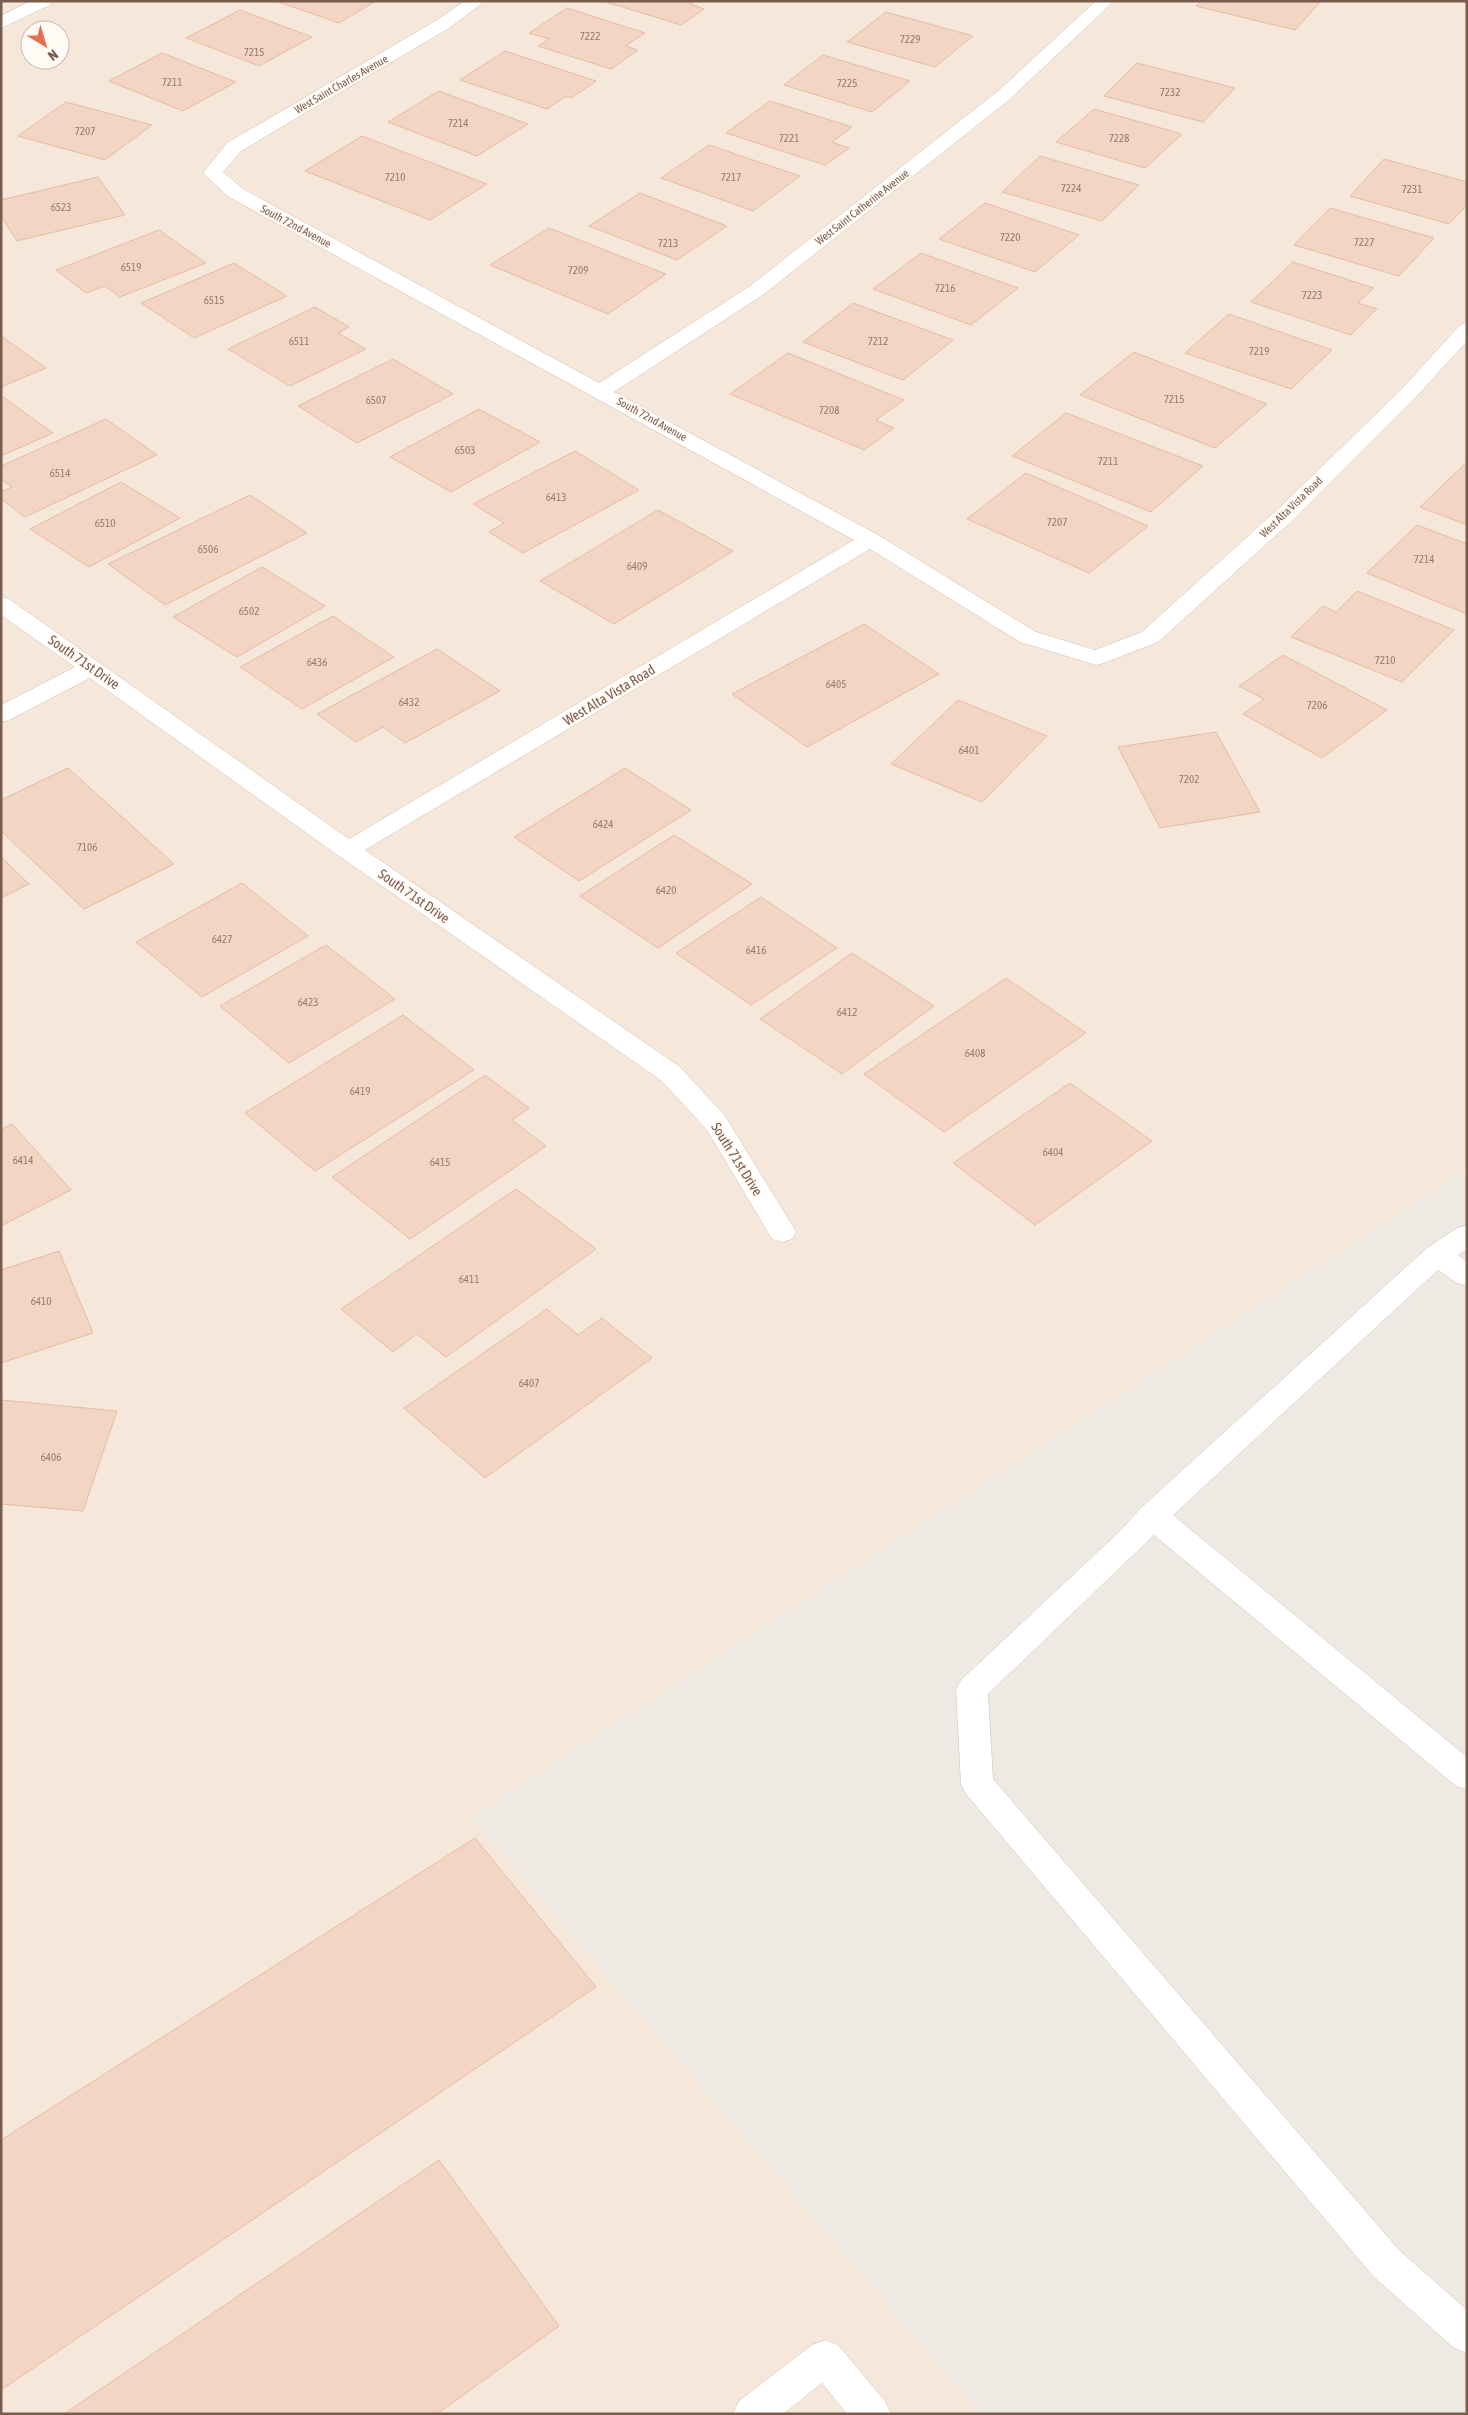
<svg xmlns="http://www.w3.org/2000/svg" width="1468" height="2415" font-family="'Asap Condensed',sans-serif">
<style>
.residential{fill:#f5e8da;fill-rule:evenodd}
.industrial{fill:#efe9e4}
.building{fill:#f3d5c3;stroke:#e6bba3}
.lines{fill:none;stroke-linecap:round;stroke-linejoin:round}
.lane-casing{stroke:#d1beb0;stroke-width:1}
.street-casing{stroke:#d1beb0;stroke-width:1}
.secondary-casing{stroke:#d6c0b0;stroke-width:1}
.lane{fill:#fff;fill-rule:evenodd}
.street{fill:#fff;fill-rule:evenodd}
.secondary{fill:#fff;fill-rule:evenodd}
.labels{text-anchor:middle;stroke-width:4.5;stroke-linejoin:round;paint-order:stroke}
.number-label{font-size:11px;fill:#987a6a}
.far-street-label{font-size:11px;fill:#7a5c4d;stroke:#fffaf3}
.street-label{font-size:14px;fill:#7a5c4d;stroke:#fffaf3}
</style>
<rect width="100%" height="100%" fill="#fdf6ec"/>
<path class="residential" d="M1,1H1467V1170L472,1817L981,2414H1ZM30,30H60V60H30Z"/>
<path class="industrial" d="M1467,1170V2414H981L472,1817Z"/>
<g class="building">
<path d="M276,1H376L339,23Z"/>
<path d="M603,1H695L690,4L704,9L681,25Z"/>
<path d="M1201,1H1321L1295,30L1196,6Z"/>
<path d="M567,8L645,33L625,46L638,50L611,69L538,46L549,39L529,33Z"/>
<path d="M240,10L312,37L259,66L186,38Z"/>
<path d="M886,12L973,36L935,67L847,42Z"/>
<path d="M505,51L596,81L571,98L566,96L547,109L460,80Z"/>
<path d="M162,53L236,82L183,111L109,81Z"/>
<path d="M823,55L910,81L872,112L784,85Z"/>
<path d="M1137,63L1235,88L1203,122L1104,96Z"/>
<path d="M439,91L528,124L477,156L388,122Z"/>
<path d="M770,101L852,127L832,142L849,148L825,165L726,133Z"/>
<path d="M66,102L152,125L105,160L18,136Z"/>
<path d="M1094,109L1182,134L1145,168L1056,142Z"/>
<path d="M362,136L487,184L430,220L305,171Z"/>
<path d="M709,145L800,176L753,211L661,178Z"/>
<path d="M1040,156L1139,185L1102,221L1002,192Z"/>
<path d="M1384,159L1467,182V205L1449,224L1350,196Z"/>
<path d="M98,177L125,215L17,241L1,216V200Z"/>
<path d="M640,193L727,226L677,260L589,226Z"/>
<path d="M985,203L1079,235L1035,272L939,239Z"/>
<path d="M1330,208L1434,238L1399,276L1294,245Z"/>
<path d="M549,228L666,274L608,314L490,265Z"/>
<path d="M159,230L206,263L120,297L105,286L86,293L56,270Z"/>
<path d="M921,253L1018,288L971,325L873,289Z"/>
<path d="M1293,262L1374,288L1358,303L1377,309L1351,335L1251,302Z"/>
<path d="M234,263L287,296L194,338L141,303Z"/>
<path d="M853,303L953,340L903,380L803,342Z"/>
<path d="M315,307L349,327L338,333L366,349L290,386L228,349Z"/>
<path d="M1229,314L1332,350L1291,389L1185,353Z"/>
<path d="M1,336L46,368L1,387Z"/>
<path d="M1134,352L1267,404L1215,448L1080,395Z"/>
<path d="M788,353L904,400L876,420L894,428L864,450L730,394Z"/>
<path d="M393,359L453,394L357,443L298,406Z"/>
<path d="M3,397L53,433L1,456V398Z"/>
<path d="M479,409L540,442L451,492L390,457Z"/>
<path d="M1066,413L1203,466L1151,512L1012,456Z"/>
<path d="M106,419L157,455L25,517L1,499V492L12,487L1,479V466Z"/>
<path d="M575,451L639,490L523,553L489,532L504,523L473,504Z"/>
<path d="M1467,462V525L1420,507Z"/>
<path d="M1026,473L1148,526L1089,573L967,519Z"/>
<path d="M121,482L180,518L89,567L30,529Z"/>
<path d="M250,495L307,533L165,605L108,564Z"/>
<path d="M658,510L733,551L614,624L540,581Z"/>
<path d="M1417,525L1467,544V614L1367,573Z"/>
<path d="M262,567L325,606L237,657L173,617Z"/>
<path d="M1357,591L1454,630L1402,682L1291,637L1323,606L1336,612Z"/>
<path d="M333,616L394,657L302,709L240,667Z"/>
<path d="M864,624L939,674L807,747L732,694Z"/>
<path d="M437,649L500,691L405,743L383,727L356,742L317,714Z"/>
<path d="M1283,655L1387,710L1322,758L1243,714L1264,699L1239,686Z"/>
<path d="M958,700L1047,736L982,802L891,764Z"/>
<path d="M1216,732L1260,812L1160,828L1118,747Z"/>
<path d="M68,768L174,864L84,909L1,831V800Z"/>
<path d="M625,768L691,810L579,881L514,837Z"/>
<path d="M674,835L752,884L658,948L580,896Z"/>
<path d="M1,857L29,884L1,898Z"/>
<path d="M242,883L308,936L202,997L136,942Z"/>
<path d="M761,897L837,948L751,1005L676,953Z"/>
<path d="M326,945L395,999L289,1063L220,1006Z"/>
<path d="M852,953L934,1006L842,1074L760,1019Z"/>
<path d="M1006,978L1086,1033L944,1132L864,1074Z"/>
<path d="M403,1015L474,1070L315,1171L245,1113Z"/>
<path d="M485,1075L529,1108L512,1120L546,1146L410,1239L332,1177Z"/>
<path d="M1070,1083L1152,1141L1035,1225L953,1163Z"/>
<path d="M12,1124L71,1190L1,1226V1130Z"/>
<path d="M516,1189L596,1249L446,1357L417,1334L393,1352L341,1309Z"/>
<path d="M59,1251L93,1333L1,1363V1270Z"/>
<path d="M547,1309L578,1335L602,1318L652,1358L485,1478L404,1408Z"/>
<path d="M1,1400L117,1411L83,1511L1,1504Z"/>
<path d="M475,1838L596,1987L1,2390V2140Z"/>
<path d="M439,2160L559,2326L437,2414H64Z"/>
</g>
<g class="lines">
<g class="lane-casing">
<g id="lane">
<path d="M1467,1225V1249L1458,1255L1467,1262V1286L1457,1283L1438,1270L1173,1515L1467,1757V1790L1456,1786L1154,1535L988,1694L993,1779L1399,2250L1467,2310V2353L1454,2348L1373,2276L966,1794L961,1784L956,1689L961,1680L1117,1534L1142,1507L1427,1248L1457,1228Z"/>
<path d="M825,2340L838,2345L885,2401L891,2414H847L822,2383L783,2414H733L739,2401L812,2345Z"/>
</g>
</g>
<g class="street-casing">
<path id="street" d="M465,1H485L449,28L241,151L223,172L243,189L599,383L750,286L998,91L1096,1H1114L1010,99L764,294L614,392L878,535L1036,632L1095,650L1142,632L1276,511L1400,391L1460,325L1467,323V341L1414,399L1292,521L1158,642L1104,663L1096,665L1020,642L870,549L365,850L680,1067L725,1116L792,1225L796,1232L792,1239L782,1242L772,1239L707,1130L662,1081L339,856L90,678L9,720L1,722V705L75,667L1,615V597L9,599L349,839L854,540L229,197L203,173L227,143L437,20Z"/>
</g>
<g class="secondary-casing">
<path id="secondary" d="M30,1H52L50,5L1,28V16Z"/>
</g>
<use href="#lane" class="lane"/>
<use href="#street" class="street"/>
<use href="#secondary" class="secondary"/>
</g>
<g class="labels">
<g class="number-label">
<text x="590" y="40">7222</text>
<text x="910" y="43">7229</text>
<text x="254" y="56">7215</text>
<text x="172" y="86">7211</text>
<text x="847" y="87">7225</text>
<text x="1170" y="96">7232</text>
<text x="458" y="127">7214</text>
<text x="85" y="135">7207</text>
<text x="789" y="142">7221</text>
<text x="1119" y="142">7228</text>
<text x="395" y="181">7210</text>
<text x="731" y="181">7217</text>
<text x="1071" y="192">7224</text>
<text x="1412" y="193">7231</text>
<text x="61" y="211">6523</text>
<text x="1010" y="241">7220</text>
<text x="1364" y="246">7227</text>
<text x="668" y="247">7213</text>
<text x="131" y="271">6519</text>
<text x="578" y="274">7209</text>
<text x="945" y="292">7216</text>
<text x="1312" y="299">7223</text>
<text x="214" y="304">6515</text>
<text x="299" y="345">6511</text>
<text x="878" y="345">7212</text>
<text x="1259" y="355">7219</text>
<text x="1174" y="403">7215</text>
<text x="376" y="404">6507</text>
<text x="829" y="414">7208</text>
<text x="465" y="454">6503</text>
<text x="1108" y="465">7211</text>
<text x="60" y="477">6514</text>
<text x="556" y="501">6413</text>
<text x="1057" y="526">7207</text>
<text x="105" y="527">6510</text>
<text x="208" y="553">6506</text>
<text x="1424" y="563">7214</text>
<text x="637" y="570">6409</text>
<text x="249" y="615">6502</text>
<text x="1385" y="664">7210</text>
<text x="317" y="666">6436</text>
<text x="836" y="688">6405</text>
<text x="409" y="706">6432</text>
<text x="1317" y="709">7206</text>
<text x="969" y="754">6401</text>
<text x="1189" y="783">7202</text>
<text x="603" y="828">6424</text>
<text x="87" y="851">7106</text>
<text x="666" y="894">6420</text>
<text x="222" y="943">6427</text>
<text x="756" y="954">6416</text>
<text x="308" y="1006">6423</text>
<text x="847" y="1016">6412</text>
<text x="975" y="1057">6408</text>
<text x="360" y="1095">6419</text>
<text x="1053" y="1156">6404</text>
<text x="23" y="1164">6414</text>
<text x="440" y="1166">6415</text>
<text x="469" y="1283">6411</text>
<text x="41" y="1305">6410</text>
<text x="529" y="1387">6407</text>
<text x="51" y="1461">6406</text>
</g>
<g class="far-street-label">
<text transform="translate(341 84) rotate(-30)" y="4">West Saint Charles Avenue</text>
<text transform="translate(862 207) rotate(-38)" y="4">West Saint Catherine Avenue</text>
<text transform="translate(296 226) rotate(28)" y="4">South 72nd Avenue</text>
<text transform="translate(652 419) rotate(29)" y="4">South 72nd Avenue</text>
<text transform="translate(1291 507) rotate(-44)" y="4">West Alta Vista Road</text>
</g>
<g class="street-label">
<text transform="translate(84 662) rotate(35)" y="5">South 71st Drive</text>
<text transform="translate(609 695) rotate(-31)" y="5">West Alta Vista Road</text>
<text transform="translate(414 896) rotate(35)" y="5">South 71st Drive</text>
<text transform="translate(737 1159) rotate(58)" y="5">South 71st Drive</text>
</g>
</g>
<rect width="1468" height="2415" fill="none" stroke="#7a5c4d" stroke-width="5"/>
<g transform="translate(45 45) rotate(142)"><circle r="24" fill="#fffaf3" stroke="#cabbb1"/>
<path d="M0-4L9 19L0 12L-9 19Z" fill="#e76f51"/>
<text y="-8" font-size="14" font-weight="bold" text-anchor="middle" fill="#7a5c4d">N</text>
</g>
</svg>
